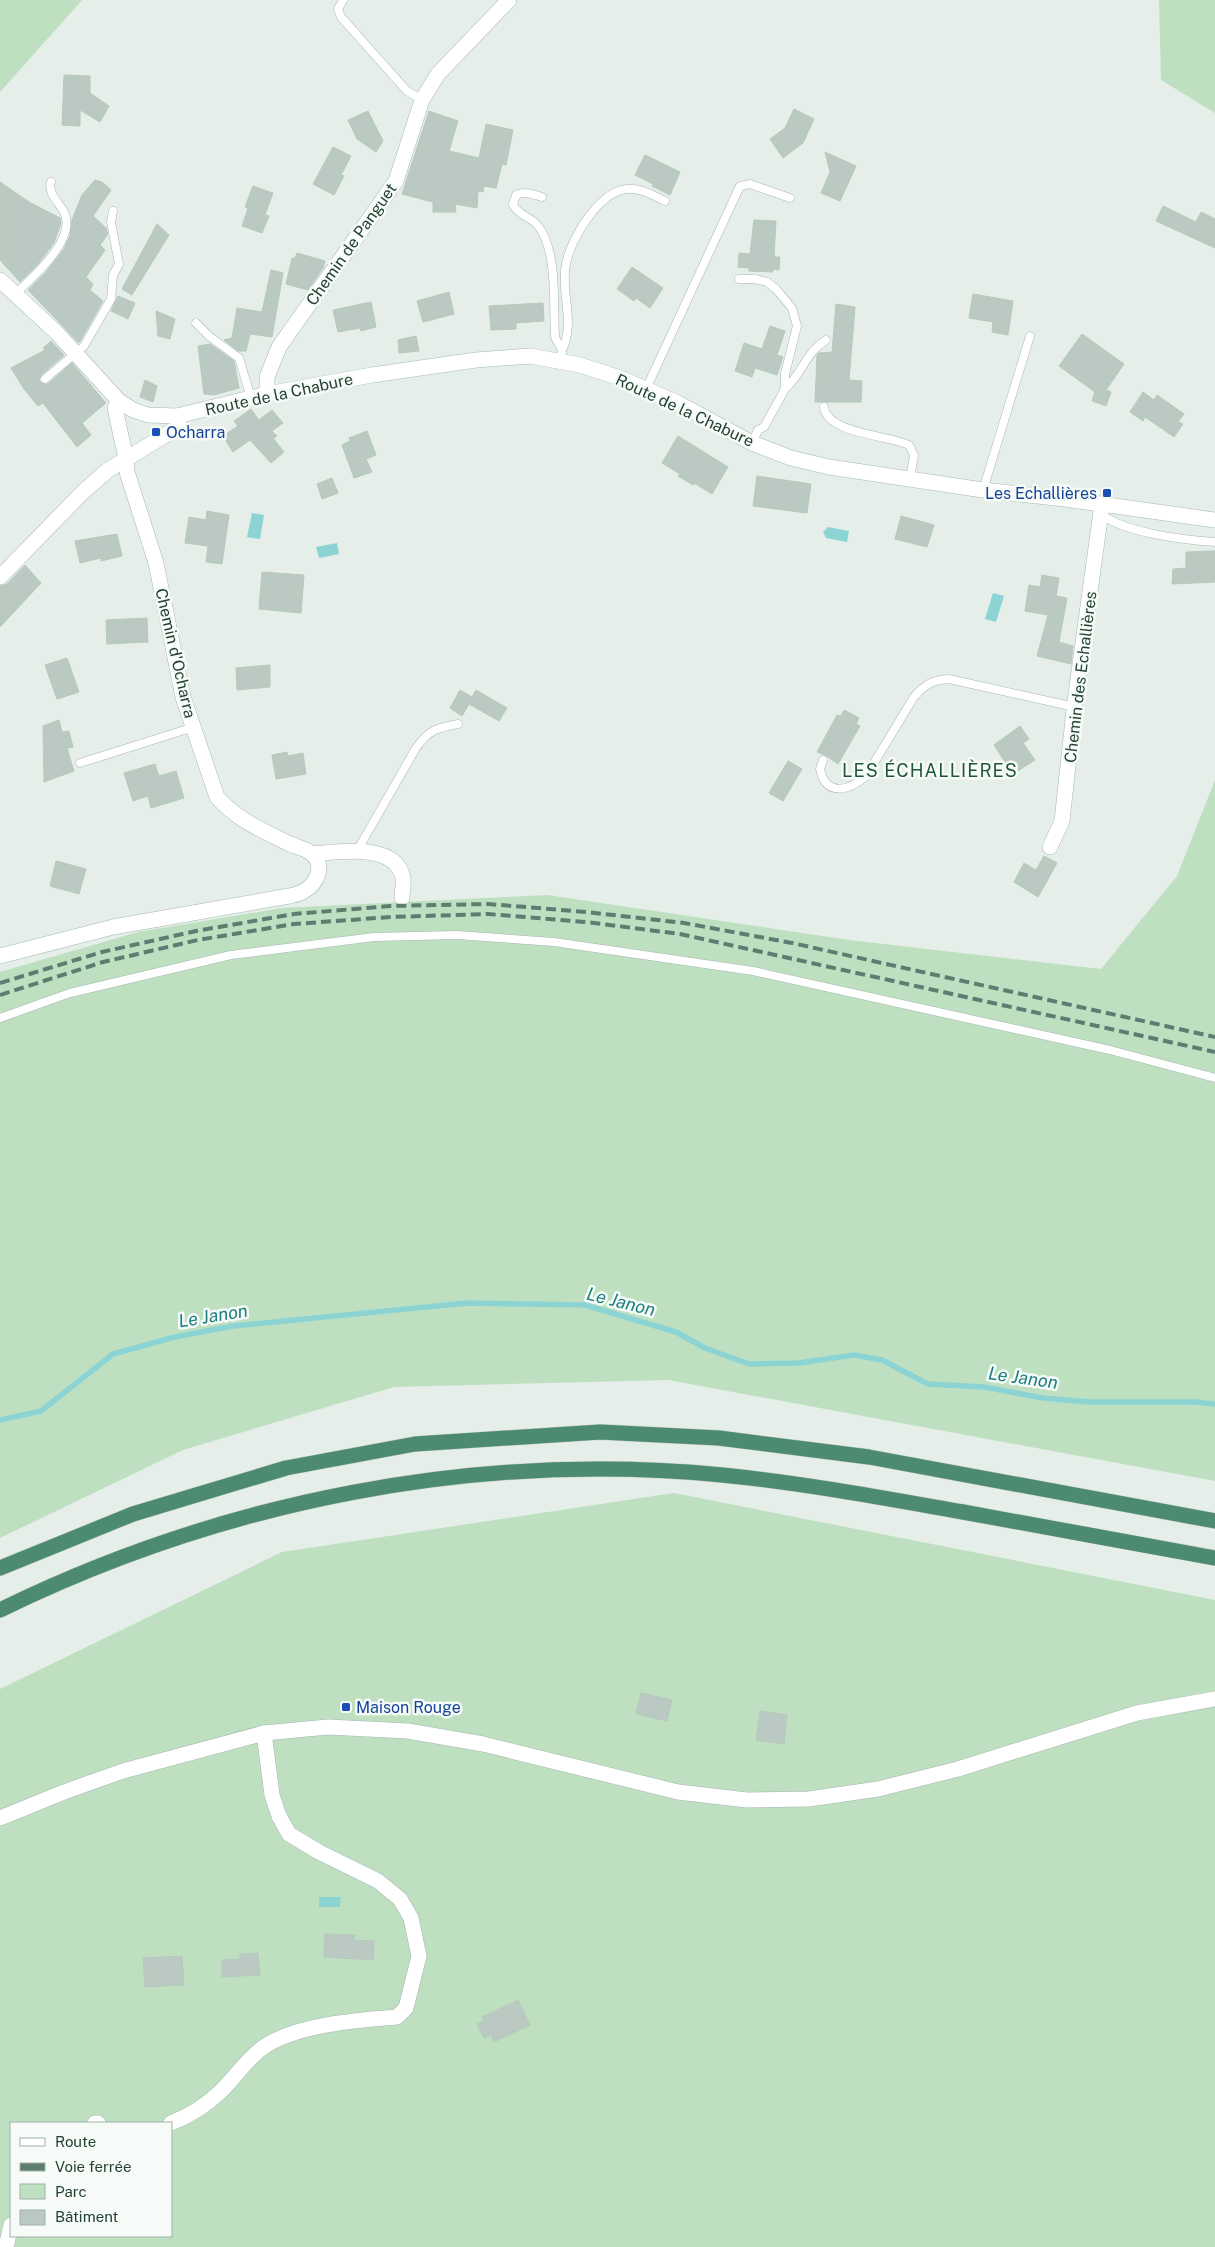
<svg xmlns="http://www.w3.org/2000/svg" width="1215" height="2247" font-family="'Public Sans',sans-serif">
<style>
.green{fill:#bee0c1;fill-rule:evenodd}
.water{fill:#8cd4d4}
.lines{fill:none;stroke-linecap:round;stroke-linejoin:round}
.stream{stroke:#8cd4d4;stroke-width:5.5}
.building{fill:#bac9c1;stroke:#b7c8be}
.service-casing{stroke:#a7b7af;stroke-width:9}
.minor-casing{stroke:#a7b7af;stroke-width:16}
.secondary-casing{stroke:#a3bbaf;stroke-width:16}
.trunk-casing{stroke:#c1cac6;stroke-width:16}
.service{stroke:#fff;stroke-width:8}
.minor{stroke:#fff;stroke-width:15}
.secondary{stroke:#fff;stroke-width:15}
.trunk{stroke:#4c8a72;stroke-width:15}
.rail{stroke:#5e7c6f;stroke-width:4;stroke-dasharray:10 5;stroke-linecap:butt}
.transit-dot{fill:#1a4fb4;stroke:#f6fbf7;stroke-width:2}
.labels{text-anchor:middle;stroke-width:5;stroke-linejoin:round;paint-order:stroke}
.street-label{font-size:16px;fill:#234134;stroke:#f6fbf7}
.transit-label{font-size:16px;fill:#164399;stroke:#f6fbf7;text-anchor:start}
.neighbourhood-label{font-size:18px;letter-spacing:1px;fill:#1e543e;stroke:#f6fbf7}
.water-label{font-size:18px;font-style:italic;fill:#1b7f80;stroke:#f6fbf7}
</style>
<rect width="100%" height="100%" fill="#e5eee9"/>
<g class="green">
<path d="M0,0H82L0,92Z"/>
<path d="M1159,0H1215V113L1161,80Z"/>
<path d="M1215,780V1481L668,1380L394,1387L183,1450L0,1538V972L138,932L282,908L547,895L849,940L1101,969L1177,876Z"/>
<path d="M674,1493L1215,1600V2247H0V1689L282,1552ZM11,2123H171V2236H11Z"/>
</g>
<g class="water">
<path d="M252,513L264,515L260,539L247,537Z"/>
<path d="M828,527L849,531L847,542L826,538L823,532Z"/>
<path d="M337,543L339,554L319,558L316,547Z"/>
<path d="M993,593L1004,596L996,622L985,619Z"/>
<path d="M319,1897H341L340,1907H319Z"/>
</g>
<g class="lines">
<path class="stream" d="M0,1420L41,1411L113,1354L175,1337L233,1326L467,1303L585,1305L676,1332L705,1348L749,1364L799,1363L854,1355L882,1360L928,1384L984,1387L1043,1398L1089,1402H1196L1215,1404"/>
</g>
<g class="building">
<path d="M64,75L90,76V93L109,106L100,122L80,110V126L62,125Z"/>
<path d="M794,109L814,119L803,143L783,158L770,139L785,128Z"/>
<path d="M368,111L383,141L376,152L357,139L348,120Z"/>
<path d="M429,111L458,121L449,151L479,158L486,124L513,130L506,165L502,164L496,188L484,186L483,192L478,191L477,208L455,204L456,212H433V202L402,194Z"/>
<path d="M333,147L351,156L341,175L344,176L334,195L313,184Z"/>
<path d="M825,152L856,166L840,201L821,193L830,172Z"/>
<path d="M645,155L680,172L670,195L652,186L653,184L635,175Z"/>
<path d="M95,180L102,182L111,190L93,216L106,228L108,234L100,245L105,250L86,277L93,284L90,290L103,301L79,343L28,290L46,272L64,249L70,236L72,220L82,195Z"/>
<path d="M0,182L29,202L60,218L61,223L54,243L38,264L20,282L0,260Z"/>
<path d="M253,186L273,193L265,215L269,216L262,233L242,226L248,208L245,207Z"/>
<path d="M1163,206L1196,222L1201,212L1215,219V248L1156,221Z"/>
<path d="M754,220L776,221L774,257H780L779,270L773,269V272L749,271V268L738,267L739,253L750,254Z"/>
<path d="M157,224L169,235L132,295L122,289Z"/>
<path d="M297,253L325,261L323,268L308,290L286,284L292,258H295Z"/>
<path d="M632,267L663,288L650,308L636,298L634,301L617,289Z"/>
<path d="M271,270L283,273L272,337L250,334L246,351H238L224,340L232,338L237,308L262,312Z"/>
<path d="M449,292L454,314L423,322L417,301Z"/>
<path d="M973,294L1013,301L1008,335L992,332L993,322L969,318Z"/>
<path d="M118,296L135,303L128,319L111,311Z"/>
<path d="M371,302L376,327L361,331L360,328L338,332L333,310Z"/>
<path d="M543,303L544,321L516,323V329L491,330L489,306Z"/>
<path d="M836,304L855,307L849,380L862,381L861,402H815L817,356L819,353L832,352Z"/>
<path d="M156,311L175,319L170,339L158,336Z"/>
<path d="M770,326L785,331L777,355L783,357L777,375L755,368L752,377L735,371L744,343L762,349Z"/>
<path d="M1082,334L1124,364L1106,390L1111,392L1106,406L1092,401L1095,392L1059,366Z"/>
<path d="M416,336L419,351L399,353L398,340Z"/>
<path d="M51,341L64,355L41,375L39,380L41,383L48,384L72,363L106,403L82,423L91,435L77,447L43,403L38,406L24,389L11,368L45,350L43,348Z"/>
<path d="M210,344L234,361L239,388L214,395L204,394L198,346Z"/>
<path d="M145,380L157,386L153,402L140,397Z"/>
<path d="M1143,392L1154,400L1157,395L1184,414L1178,422L1183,424L1174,437L1145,417L1143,421L1130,412Z"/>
<path d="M251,409L259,420L272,410L283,423L272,431L277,436L273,438L284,452L271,463L250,440L233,452L223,436L238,426L234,421Z"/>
<path d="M367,431L376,455L366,459L372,472L354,478L342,445L350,441L349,438Z"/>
<path d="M678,436L728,467L712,494L694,483L693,485L678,476L680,474L662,463Z"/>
<path d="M757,476L811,484L807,513L753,506Z"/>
<path d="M332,478L338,493L322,499L317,484Z"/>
<path d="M207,511L229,515L222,564L206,562L208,546L185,543L189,517L206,520Z"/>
<path d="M901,516L934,525L927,547L895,539Z"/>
<path d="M117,534L122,556L101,561V558L80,563L75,541Z"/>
<path d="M1215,551V582L1172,584L1173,569L1186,568V552Z"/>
<path d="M25,565L41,583L0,627V586L7,584Z"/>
<path d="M262,572L304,575L301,613L259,609Z"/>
<path d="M1042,575L1059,578L1056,596L1067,598L1059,642L1073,646L1071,664L1037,656L1048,615L1025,611L1029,585L1040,587Z"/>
<path d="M147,618L148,642L107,644L106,620Z"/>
<path d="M67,658L79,692L57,699L45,665Z"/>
<path d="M270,665V687L237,690L236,668Z"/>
<path d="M460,690L472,697L476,690L507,708L499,721L469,704L462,716L450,708Z"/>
<path d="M844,710L859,718L856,724L860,726L838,764L825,755L817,752L837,715L841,716Z"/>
<path d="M59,720L62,732L69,731L73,747L67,748L74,771L44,782L43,726Z"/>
<path d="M1020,726L1029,739L1023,743L1035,760L1013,774L994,745Z"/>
<path d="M287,752L288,756L303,753L306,774L276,779L272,755Z"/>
<path d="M788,761L802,769L783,801L769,793Z"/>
<path d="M155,764L159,776L176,771L184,798L151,808L148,796L133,801L124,773Z"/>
<path d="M1044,856L1057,863L1038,897L1014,882L1024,863L1036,870Z"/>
<path d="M56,861L86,869L79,894L50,886Z"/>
<path d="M641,1693L672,1700L667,1721L636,1714Z"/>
<path d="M760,1711L787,1715L784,1744L756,1740Z"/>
<path d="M325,1934L355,1935L354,1940L374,1941L373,1960L324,1957Z"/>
<path d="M258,1953L260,1975L222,1977V1960L240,1959V1954Z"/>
<path d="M182,1956L184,1985L145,1987L143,1958Z"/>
<path d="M518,2000L530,2025L494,2042L491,2035L484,2038L477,2024L484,2021L482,2017Z"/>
</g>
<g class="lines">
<g class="service-casing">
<g id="service">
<path d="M343,0L338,9L341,17L407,91L422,100"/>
<path d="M542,197C532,194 525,191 516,195L513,205C519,216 532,217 539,227C558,254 553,305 555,336C556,343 563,346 562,353"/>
<path d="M739,279H755L767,282L776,289L792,308L797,326L785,374V389L764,427L758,430L752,443"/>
<path d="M15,294C32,278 78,239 64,212C59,203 47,192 51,182"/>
<path d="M196,323L209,336L239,358L251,398"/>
<path d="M562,350C576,322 560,293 566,264C571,237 602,186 633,189C644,189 656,197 665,201"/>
<path d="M45,379L84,346L111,299L113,275L119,264L111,222L113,211"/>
<path d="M646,389L740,186L750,184L790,198"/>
<path d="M785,389C803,373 805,353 826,340"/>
<path d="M824,407C827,434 889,435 909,445L914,455L910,479"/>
<path d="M983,490L1030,336"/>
<path d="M1101,514C1125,533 1184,540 1215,542"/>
<path d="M823,760L820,769C826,797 849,791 866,776L914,697C925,684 933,680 949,679L1075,707"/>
<path d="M80,763L194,727"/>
<path d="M357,851L416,748C429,730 436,728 458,724"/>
<path d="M0,1018L70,993L231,955L374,937L457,935L554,942L753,971L1110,1050L1215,1078"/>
</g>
</g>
<g class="minor-casing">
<g id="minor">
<path d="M267,394V377L279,347L396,181L422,100L438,74L509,0"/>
<path d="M0,577L83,492L108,470L126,459L115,408L119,401"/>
<path d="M1050,847L1062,821L1075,701L1102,504"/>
<path d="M312,854C338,852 396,842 403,878C404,884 402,892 402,898"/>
<path d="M0,956L113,927L289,896C294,895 300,894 304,891C317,884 326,864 311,853C306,849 297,847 290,844C263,831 237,820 217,797L183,697L156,563L127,472L126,459L177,428L179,425L177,416"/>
<path d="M0,1818L64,1792L123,1771L264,1733L328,1727L408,1731L483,1744L678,1792L747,1800L809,1799L878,1789L958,1769L1137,1713L1215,1699"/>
<path d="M95,2123H98"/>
<path d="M171,2123C189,2116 205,2106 219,2093C234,2079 245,2061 261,2049C292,2025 358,2020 397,2017L406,2008L419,1956L411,1918L400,1899L378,1881L319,1852L289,1834L279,1816L272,1795L264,1733"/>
<path d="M6,2247L11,2225"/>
</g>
</g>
<g class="secondary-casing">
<path id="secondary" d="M0,280L57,333L119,401L133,410L148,415L177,416L267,394L372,375L476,360L530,356L580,365L620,378L678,403L752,443L791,458L829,467L983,490L1065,499L1215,520"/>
</g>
<g class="trunk-casing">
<g id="trunk">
<path d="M0,1568L133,1514L286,1468L415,1444L600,1432L719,1438L869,1457L1215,1521"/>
<path d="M0,1610C223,1501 474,1451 722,1475C803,1483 883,1498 963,1512C1047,1528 1131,1542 1215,1558"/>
</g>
</g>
<use href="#service" class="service"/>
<use href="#minor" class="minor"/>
<use href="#secondary" class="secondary"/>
<use href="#trunk" class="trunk"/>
<g class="rail">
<path d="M0,983L102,952L196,931L294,914L390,906L488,904L586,912L684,923L792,943L1215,1037"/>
<path d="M0,995L103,962L198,940L294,924L391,917L488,914L586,922L680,934L1215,1052"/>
</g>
</g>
<g class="transit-dot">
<rect x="151" y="427" width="10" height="10" rx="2.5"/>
<rect x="1102" y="488" width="10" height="10" rx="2.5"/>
<rect x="341" y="1702" width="10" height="10" rx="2.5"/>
</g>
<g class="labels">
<g class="street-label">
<text transform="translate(351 244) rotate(-55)" y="6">Chemin de Panguet</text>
<text transform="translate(279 394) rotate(-12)" y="6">Route de la Chabure</text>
<text transform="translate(685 410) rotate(25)" y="6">Route de la Chabure</text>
<text transform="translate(176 653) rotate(77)" y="6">Chemin d'Ocharra</text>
<text transform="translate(1080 677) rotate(-83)" y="6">Chemin des Echallières</text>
</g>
<g class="transit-label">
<text x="166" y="438">Ocharra</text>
<text x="1097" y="499" text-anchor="end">Les Echallières</text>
<text x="356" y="1713">Maison Rouge</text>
</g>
<g class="neighbourhood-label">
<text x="930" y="777">LES ÉCHALLIÈRES</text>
</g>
<g class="water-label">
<text transform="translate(621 1302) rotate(14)" y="6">Le Janon</text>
<text transform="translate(213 1316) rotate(-9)" y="6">Le Janon</text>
<text transform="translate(1023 1378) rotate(8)" y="6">Le Janon</text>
</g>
</g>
<rect x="10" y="2122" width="162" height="115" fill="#f6fbf7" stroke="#a2b1a9"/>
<rect x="20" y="2138" width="25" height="8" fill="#ffffff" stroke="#a2b1a9"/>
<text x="55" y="2147" font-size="15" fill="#234134">Route</text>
<rect x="20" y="2163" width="25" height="8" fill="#5e7c6f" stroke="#a2b1a9"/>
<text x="55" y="2172" font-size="15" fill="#234134">Voie ferrée</text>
<rect x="20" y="2184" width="25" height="15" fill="#bee0c1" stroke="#a2b1a9"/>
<text x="55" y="2197" font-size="15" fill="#234134">Parc</text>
<rect x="20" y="2210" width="25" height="15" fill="#bac9c1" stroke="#a2b1a9"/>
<text x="55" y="2222" font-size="15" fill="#234134">Bâtiment</text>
</svg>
